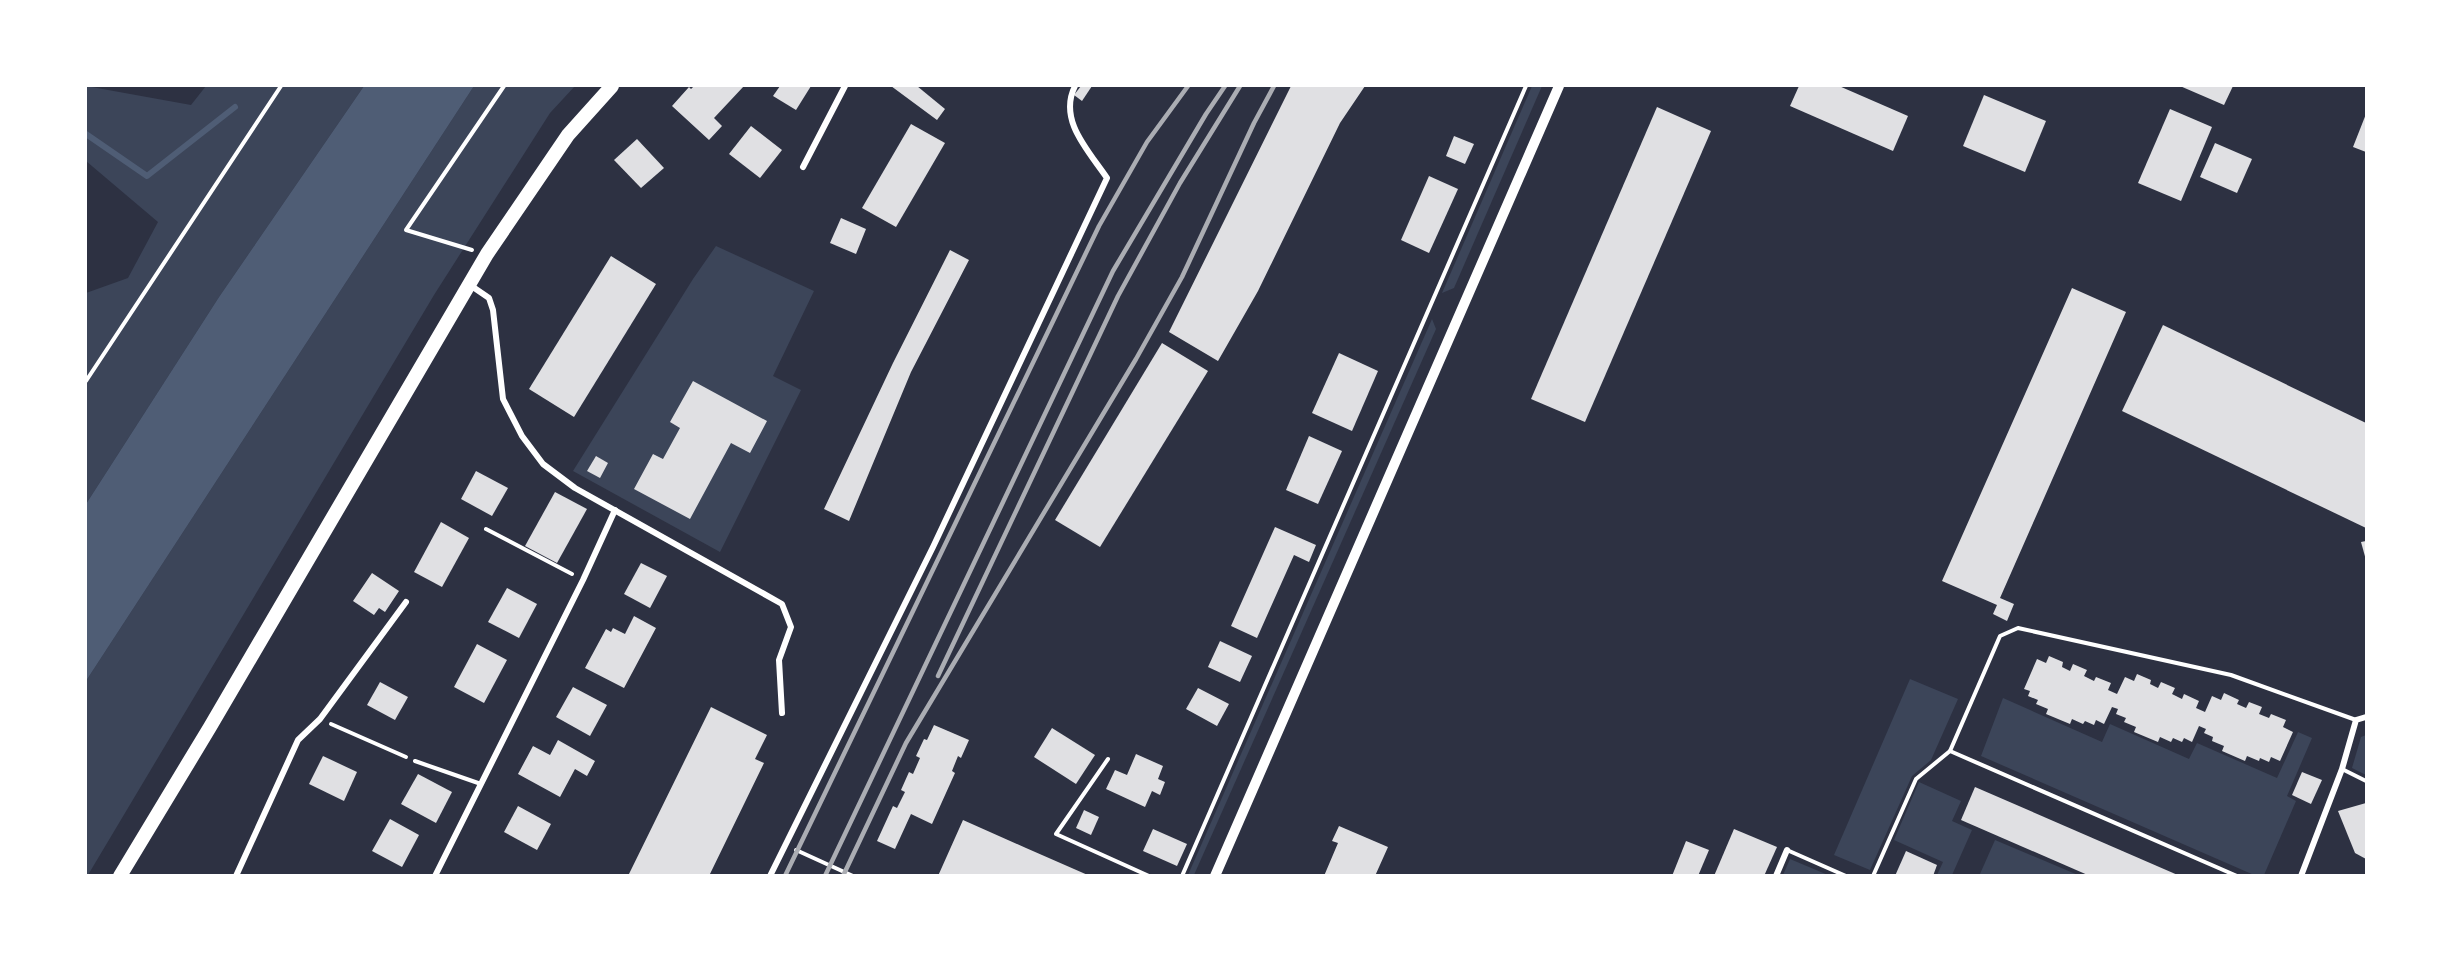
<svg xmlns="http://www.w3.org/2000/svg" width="2452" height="961" font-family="Arial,sans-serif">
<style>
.green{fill:#3c4559}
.water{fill:#4f5d75}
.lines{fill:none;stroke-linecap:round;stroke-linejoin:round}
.stream{stroke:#4f5d75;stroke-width:6}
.building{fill:#e0e0e3}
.path{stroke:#fff;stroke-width:4}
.service{stroke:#fff;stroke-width:4}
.minor{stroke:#fff;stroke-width:6}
.tertiary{stroke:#fff;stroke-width:10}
.primary{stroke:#fff;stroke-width:14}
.rail{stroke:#abadb3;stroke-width:4.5}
</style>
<rect width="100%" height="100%" fill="#2d3142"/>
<g class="green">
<path d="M86,86L191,105L206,86H364L219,297L86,504V293L128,278L158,222L86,161Z"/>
<path d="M474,86H575L550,113L434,295L88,875L86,876V681Z"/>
<path d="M1532,86H1542L1454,288L1442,293Z"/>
<path d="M716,246L814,291L773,376L801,390L720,552L573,471L693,279Z"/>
<path d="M1432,319L1436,329L1194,875H1188Z"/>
<path d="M1910,679L1958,699L1931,760L1912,776L1870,870L1834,855Z"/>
<path d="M2003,698L2102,742L2110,724L2189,759L2197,743L2277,778L2298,732L2312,738L2287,796L2296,801L2264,875H2254L1981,756Z"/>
<path d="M2366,735V775L2352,768L2361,737Z"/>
<path d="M1919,782L1961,801L1952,821L1972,830L1952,875H1937L1943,862L1894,840Z"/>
<path d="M1995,840L2078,875H1983L1980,874Z"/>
<path d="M1790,859L1828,875H1783Z"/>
</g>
<path class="water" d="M364,86H474L86,681V504L219,297Z"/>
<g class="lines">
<path class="stream" d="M86,134L147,176L235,107"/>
</g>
<g class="building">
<path d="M694,86H744L714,118L722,126L709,140L672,106L689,87L691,89Z"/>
<path d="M780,86H811L796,110L773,96Z"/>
<path d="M891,86H917L945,109L937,120Z"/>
<path d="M1081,86H1092L1082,101L1074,95Z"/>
<path d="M1291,86H1365L1340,123L1258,291L1218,361L1169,332Z"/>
<path d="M1799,86H1839L1908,116L1893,151L1790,106Z"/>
<path d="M2180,86H2233L2224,105Z"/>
<path d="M1984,95L2046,121L2025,172L1963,146Z"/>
<path d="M1657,107L1711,131L1585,422L1531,399Z"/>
<path d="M2170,109L2212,127L2181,201L2138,183Z"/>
<path d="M2366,114V152L2353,147Z"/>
<path d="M911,124L945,143L896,227L862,208Z"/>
<path d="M751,126L782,150L760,178L729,154Z"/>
<path d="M1454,136L1474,144L1465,164L1446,156Z"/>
<path d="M637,139L664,168L641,188L614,160Z"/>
<path d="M2215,143L2252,159L2237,193L2200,177Z"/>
<path d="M1429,176L1458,189L1429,253L1401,240Z"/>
<path d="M841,218L866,229L856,254L830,243Z"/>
<path d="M950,250L969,260L911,372L849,521L824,509L893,363Z"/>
<path d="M611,256L656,284L574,417L529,389Z"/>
<path d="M2072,288L2126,312L2000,598L2014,604L2007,621L1993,614L1997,605L1942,581Z"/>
<path d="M2163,325L2366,423V528L2122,411Z"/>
<path d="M1162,343L1208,371L1100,547L1055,520Z"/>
<path d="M1339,353L1378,371L1352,431L1312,413Z"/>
<path d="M693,381L767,421L750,453L731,443L690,519L634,489L653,454L663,459L680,428L670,422Z"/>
<path d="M1309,436L1342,451L1318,504L1286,490Z"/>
<path d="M596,456L608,463L600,478L587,471Z"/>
<path d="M476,471L508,488L492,516L461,499Z"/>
<path d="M555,492L587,509L557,563L525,546Z"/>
<path d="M441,522L469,538L442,587L414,572Z"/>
<path d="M1275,527L1316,545L1309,562L1294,555L1257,638L1231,626Z"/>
<path d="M2366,541V560L2361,542Z"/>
<path d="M641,563L667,576L650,608L624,594Z"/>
<path d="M372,573L399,591L385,612L379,608L374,615L353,601Z"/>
<path d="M507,588L537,604L519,638L488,622Z"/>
<path d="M634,616L656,628L624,688L585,668L606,629L611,632L613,628L625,634Z"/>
<path d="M1220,641L1252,656L1240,682L1208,667Z"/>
<path d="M477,644L507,660L484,703L454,687Z"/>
<path d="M2049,656L2063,662L2062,667L2070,671L2073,664L2087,670L2084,676L2094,681L2096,677L2111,683L2108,690L2117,694L2125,677L2134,681L2137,674L2151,680L2150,684L2158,688L2161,682L2175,688L2172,694L2182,699L2184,694L2199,701L2196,708L2205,712L2212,696L2221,700L2224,693L2239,700L2237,704L2246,708L2249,702L2262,707L2259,714L2269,718L2271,714L2286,720L2283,727L2293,732L2280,761L2271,757L2269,762L2260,758L2259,761L2247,756L2245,761L2222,751L2224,746L2212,741L2213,737L2204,733L2206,729L2199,726L2192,742L2184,738L2182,742L2173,738L2171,742L2160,737L2158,742L2134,732L2136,727L2124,722L2126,718L2116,714L2118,709L2112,707L2104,724L2096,720L2094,725L2085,721L2083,724L2072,719L2070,724L2046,714L2048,709L2036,704L2038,700L2028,696L2030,691L2024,689L2037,659L2046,663Z"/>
<path d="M380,682L408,697L395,720L367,705Z"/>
<path d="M573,687L607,705L590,736L556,717Z"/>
<path d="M1198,688L1229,704L1217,726L1186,709Z"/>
<path d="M711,707L767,735L755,759L764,763L709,876H628Z"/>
<path d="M934,725L969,740L961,758L958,756L952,771L955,773L932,824L911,814L895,849L877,841L893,806L897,808L905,792L901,790L909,772L913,774L920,758L916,756L924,739L927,740Z"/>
<path d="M1052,728L1095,755L1076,784L1034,757Z"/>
<path d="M558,740L595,761L587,776L575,769L560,797L518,774L533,746L550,755Z"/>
<path d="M1136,754L1163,766L1158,779L1165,782L1160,795L1152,791L1145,807L1106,789L1115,770L1127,775Z"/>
<path d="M323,756L357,772L344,801L309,784Z"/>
<path d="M2302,772L2322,780L2311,804L2292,795Z"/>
<path d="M418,774L452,792L436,823L401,804Z"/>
<path d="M1975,787L2180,876H2090L1961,820Z"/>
<path d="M2366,803V859L2355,853L2338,811Z"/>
<path d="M518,806L551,824L537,850L504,832Z"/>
<path d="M1084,810L1099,817L1091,835L1076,828Z"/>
<path d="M390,819L419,835L402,867L372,851Z"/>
<path d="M963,820L1026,848L1090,876H938Z"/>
<path d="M1339,826L1388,847L1375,876H1324L1338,843L1332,841Z"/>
<path d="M1153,829L1187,844L1177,866L1143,851Z"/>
<path d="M1734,829L1777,847L1764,876H1714Z"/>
<path d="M1686,841L1709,850L1698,876H1672Z"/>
<path d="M1906,851L1937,865L1933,876H1895Z"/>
</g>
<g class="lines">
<g class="path">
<path d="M472,250L406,230L504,86"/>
<path d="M86,381L281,86"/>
<path d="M486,529L572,574"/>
<path d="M331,724L406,757"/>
<path d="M796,850L853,876"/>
<path d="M1182,876L1526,86"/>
</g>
<g class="service">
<path d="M1950,751L2237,876"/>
<path d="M1108,759L1056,834L1149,876"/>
<path d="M415,761L481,784"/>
<path d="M2342,769L2366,781"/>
<path d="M1787,850L1846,876"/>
<path d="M1873,876L1916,779L1950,751L2000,636L2018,628L2231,675L2356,720"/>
</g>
<g class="minor">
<path d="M803,167L845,86"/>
<path d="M470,285L489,298L493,310L503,399L522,436L543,464L575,488L782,604L791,627L779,660L782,713"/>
<path d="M236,876L298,740L320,719L406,602"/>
<path d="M435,876L583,580L615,510"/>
<path d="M770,876L933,547L1107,178C1088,150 1058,120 1075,86"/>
<path d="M1776,876L1787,850"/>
<path d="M2301,876L2342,769L2356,720L2366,717"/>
</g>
<path class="tertiary" d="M1215,876L1559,86"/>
<path class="primary" d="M120,876L210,727L487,254L568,135L612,86"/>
<g class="rail">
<path d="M938,676L1118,296L1180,183L1240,86"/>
<path d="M785,876L1099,226L1147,142L1188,86"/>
<path d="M825,876L1113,271L1206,114L1225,86"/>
<path d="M843,876L906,743L1136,359L1182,277L1254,123L1274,86"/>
</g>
</g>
<rect width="2452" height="961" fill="none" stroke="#ffffff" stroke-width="174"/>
</svg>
